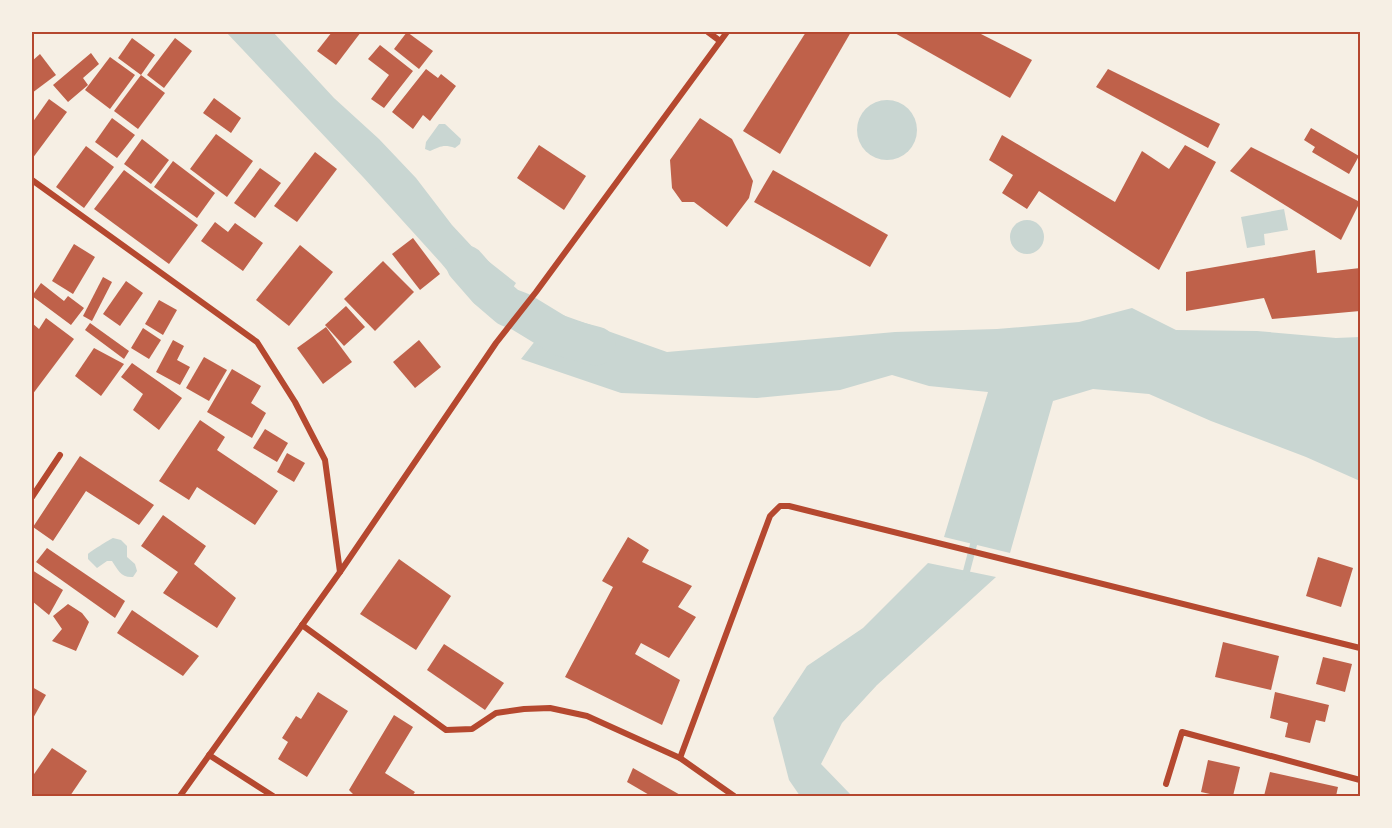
<svg xmlns="http://www.w3.org/2000/svg" width="1392" height="828" font-family="Karla,sans-serif">
<style>
.water{fill:#c9d6d2}
.lines{fill:none;stroke-linecap:round;stroke-linejoin:round}
.stream{stroke:#c9d6d2;stroke-width:7}
.river{stroke:#c9d6d2;stroke-width:39}
.building{fill:#bf614a}
.minor{stroke:#b5482f;stroke-width:6}
.neatline{fill:none;stroke:#b5482f;stroke-width:2}
</style>
<rect width="100%" height="100%" fill="#f6efe4"/>
<g class="water">
<path d="M226,32H273L334,98L379,139L416,178L452,225L478,253L516,283L495,315L475,304L441,263L363,177Z"/>
<circle cx="887" cy="130" r="30"/>
<path d="M439,124H445L461,139L460,144L455,148C443,144 440,147 430,151L425,149L426,142Z"/>
<path d="M1284,209L1288,230L1264,234L1265,245L1247,248L1241,217Z"/>
<circle cx="1027" cy="237" r="17"/>
<path d="M1132,308L1176,330L1257,331L1336,338L1360,337V481L1306,457L1211,421L1149,394L1093,389L1053,401L1010,553L944,537L988,392L929,386L892,375L840,390L757,398L621,393L521,359L557,313L667,352L895,332L997,329L1079,322Z"/>
<path d="M113,538L121,540L127,546V557L135,564L137,571L133,577C121,578 118,570 112,561H107L97,568L88,559V554C90,552 110,539 113,538Z"/>
<path d="M928,563L996,577L877,685L842,723L821,764L852,796H800L789,780L773,718L807,666L863,628Z"/>
</g>
<g class="lines">
<path class="stream" d="M962,578L965,577L976,535"/>
<path class="river" d="M466,265L487,289L508,307L521,312L562,337L596,346"/>
</g>
<g class="building">
<path d="M332,32H361L336,65L317,51Z"/>
<path d="M407,32L433,51L419,69L394,49Z"/>
<path d="M806,32H851L780,154L743,131Z"/>
<path d="M893,32H977L1032,60L1010,98Z"/>
<path d="M132,38L155,55L141,75L118,58Z"/>
<path d="M175,38L192,51L164,88L147,75Z"/>
<path d="M380,45L413,71L384,108L371,99L389,75L368,59Z"/>
<path d="M91,53L99,64L83,78L88,85L68,102L53,85Z"/>
<path d="M40,54L56,75L32,93V61Z"/>
<path d="M110,57L135,75L110,109L85,90Z"/>
<path d="M426,69L438,78L441,74L456,86L430,121L423,115L413,129L392,112Z"/>
<path d="M1108,69L1220,124L1208,148L1096,87Z"/>
<path d="M141,75L165,93L138,129L114,111Z"/>
<path d="M214,98L241,118L231,133L203,113Z"/>
<path d="M49,99L67,112L32,159V123Z"/>
<path d="M112,118L135,135L117,158L95,142Z"/>
<path d="M700,118L732,139L753,181L749,198L727,227L694,202H682L672,188L670,160Z"/>
<path d="M1311,128L1359,156L1349,174L1312,152L1315,147L1304,140Z"/>
<path d="M216,134L253,161L227,197L190,169Z"/>
<path d="M1002,135L1115,202L1142,151L1169,169L1185,145L1216,162L1159,270L1039,191L1027,209L1002,193L1013,175L989,160Z"/>
<path d="M142,139L169,160L151,184L124,164Z"/>
<path d="M539,145L586,176L564,210L517,178Z"/>
<path d="M86,146L114,167L84,208L56,187Z"/>
<path d="M1251,147L1360,202L1341,240L1230,171Z"/>
<path d="M315,152L337,169L297,222L274,206Z"/>
<path d="M173,161L215,193L197,218L154,187Z"/>
<path d="M260,168L281,183L255,218L234,203Z"/>
<path d="M124,170L198,225L169,264L94,209Z"/>
<path d="M773,170L888,235L870,267L754,202Z"/>
<path d="M215,222L228,232L235,223L263,243L243,271L201,241Z"/>
<path d="M413,238L440,274L420,290L392,254Z"/>
<path d="M74,244L95,257L73,294L52,281Z"/>
<path d="M300,245L333,272L289,326L256,300Z"/>
<path d="M1315,250L1317,273L1360,268V311L1272,319L1264,298L1186,311V272Z"/>
<path d="M383,261L414,292L375,331L344,299Z"/>
<path d="M103,277L112,282L92,321L83,316Z"/>
<path d="M126,281L143,293L120,326L103,314Z"/>
<path d="M41,283L64,301L68,296L84,308L71,325L32,296Z"/>
<path d="M159,300L177,310L163,335L145,324Z"/>
<path d="M346,306L365,327L344,346L325,325Z"/>
<path d="M46,318L74,339L32,395V323L39,329Z"/>
<path d="M90,323L129,351L124,359L85,330Z"/>
<path d="M326,327L352,362L323,384L297,348Z"/>
<path d="M143,328L161,340L149,359L131,348Z"/>
<path d="M173,340L184,346L177,360L190,367L180,385L156,372Z"/>
<path d="M419,340L441,367L415,388L393,362Z"/>
<path d="M94,348L124,364L101,396L75,376Z"/>
<path d="M204,357L227,370L209,401L186,388Z"/>
<path d="M132,363L182,398L159,430L133,410L143,394L121,377Z"/>
<path d="M232,369L261,386L251,403L266,413L252,438L207,412Z"/>
<path d="M200,420L225,437L217,450L278,491L255,525L197,487L189,500L159,481Z"/>
<path d="M265,429L288,443L277,462L253,448Z"/>
<path d="M287,453L305,463L294,482L277,472Z"/>
<path d="M80,456L154,505L139,525L86,491L53,541L33,527Z"/>
<path d="M163,515L206,546L194,564L236,598L217,628L163,593L178,572L141,546Z"/>
<path d="M628,537L649,550L642,562L692,586L678,607L696,617L669,658L641,643L635,654L680,680L662,725L565,677L613,587L602,581Z"/>
<path d="M47,548L125,601L115,618L36,562Z"/>
<path d="M1318,557L1353,568L1341,607L1306,596Z"/>
<path d="M399,559L451,596L416,650L360,614Z"/>
<path d="M32,570L63,590L49,615L32,601Z"/>
<path d="M68,604L82,613L89,622L76,651L52,641L62,629L53,616Z"/>
<path d="M132,610L199,656L183,676L117,633Z"/>
<path d="M1223,642L1279,656L1271,690L1215,677Z"/>
<path d="M444,644L504,683L485,710L427,670Z"/>
<path d="M1323,657L1352,664L1345,692L1316,684Z"/>
<path d="M32,687L46,695L32,720Z"/>
<path d="M318,692L348,711L307,777L278,759L288,742L282,738L296,716L301,719Z"/>
<path d="M1275,692L1329,705L1325,722L1316,720L1310,743L1285,737L1288,723L1270,718Z"/>
<path d="M394,715L413,727L385,773L415,792L412,796H355L349,790Z"/>
<path d="M52,748L87,771L70,796H32V777Z"/>
<path d="M1208,760L1240,767L1233,796H1219L1201,792Z"/>
<path d="M633,768L682,796H651L627,782Z"/>
<path d="M1270,772L1338,787L1336,796H1264Z"/>
</g>
<g class="lines">
<g class="minor">
<path d="M708,32L720,41"/>
<path d="M32,180L257,342L295,402L325,460L340,572"/>
<path d="M32,497L60,455"/>
<path d="M302,625L446,730L472,729L496,713L524,709L550,708L587,716L680,758L770,516L780,506H789L1360,648"/>
<path d="M209,755L273,796"/>
<path d="M680,758L734,796"/>
<path d="M1166,784L1182,732L1360,780"/>
<path d="M180,796L340,572L496,343L536,292L727,32"/>
</g>
</g>
<rect width="1392" height="828" fill="none" stroke="#f6efe4" stroke-width="66"/>
<rect x="33" y="33" width="1326" height="762" class="neatline"/>
</svg>
